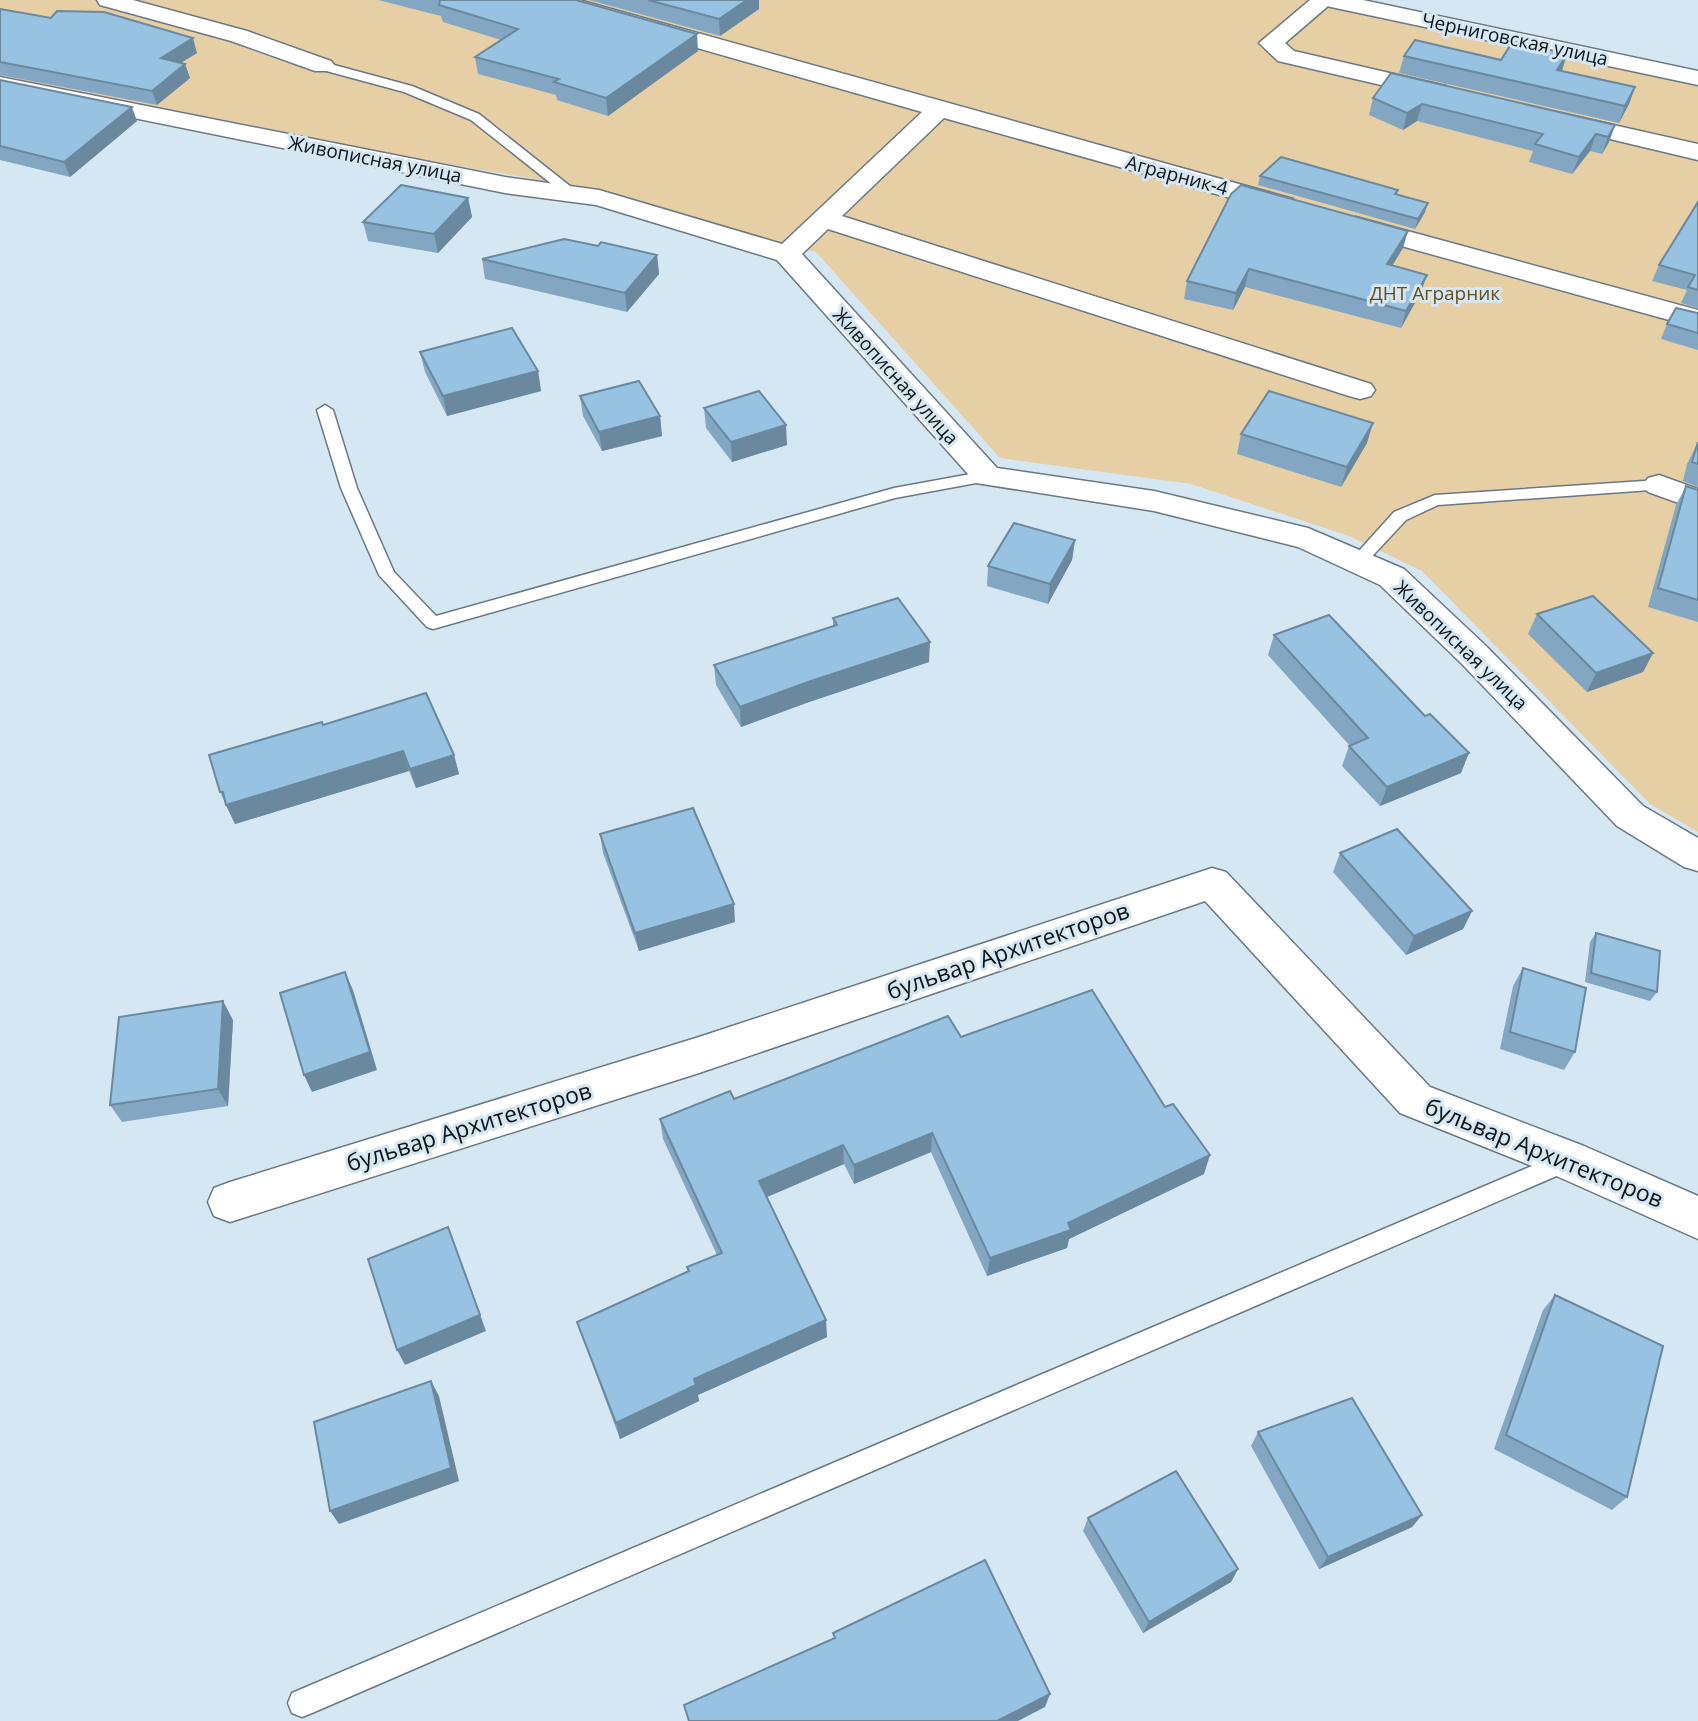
<svg xmlns="http://www.w3.org/2000/svg" width="1698" height="1721" font-family="'Open Sans',sans-serif">
<style>
.green{fill:#e6cfa5}
.lines{fill:none;stroke-linecap:round;stroke-linejoin:round}
.service-casing{stroke:#697883;stroke-width:3}
.minor-casing{stroke:#697883;stroke-width:3}
.tertiary-casing{stroke:#697883;stroke-width:3}
.service{fill:#fff;fill-rule:evenodd}
.minor{fill:#fff;fill-rule:evenodd}
.tertiary{fill:#fff;fill-rule:evenodd}
.wall{fill:#83a7c2}
.shaded-wall{fill:#6a889e}
.building{fill:#98c2e1;stroke:#6a889e;stroke-width:2}
.labels{text-anchor:middle;stroke-width:6;stroke-linejoin:round;paint-order:stroke}
.far-street-label{font-size:19px;fill:#0d1317;stroke:#d6e7f4}
.far-park-label{font-size:19px;fill:#674f1c;stroke:#d6e7f4}
.street-label{font-size:23px;fill:#0d1317;stroke:#d6e7f4}
</style>
<rect width="100%" height="100%" fill="#d6e7f4"/>
<path class="green" d="M0,0H1306L1698,85V832L1650,804L1422,571L1349,536L1191,484L1000,458L816,252L556,183L210,122L0,75Z"/>
<g class="lines">
<g class="service-casing">
<g id="service">
<path d="M323,62L412,86L479,114L580,194L578,197H568L471,120L404,92L319,69L317,66Z"/>
<path d="M325,405L333,410L357,488L394,572L436,616L894,488L987,471L995,476L987,481L895,498L433,629L427,627L379,575L341,488L317,410Z"/>
<path d="M1659,480L1665,481L1667,485L1665,489L1438,505L1406,520L1363,566H1351L1349,562L1394,512L1435,495Z"/>
<path d="M1567,1151L1575,1154L1578,1161L1575,1168L312,1713L302,1717L292,1713L288,1703L292,1693Z"/>
</g>
</g>
<g class="minor-casing">
<g id="minor">
<path d="M97,0H133L247,31L331,61L335,66L331,71H315L231,41L100,5Z"/>
<path d="M543,0H579L1293,199L1297,205L1293,211L1284,213L944,118L842,216L1371,384L1375,390L1371,396L1360,399L1349,396L828,229L802,254L997,468L1154,491L1308,528L1404,569L1486,646L1643,806L1698,838V871L1684,867L1617,826L1462,664L1380,585L1298,547L1154,511L976,483L777,260L596,205L505,193L0,91V77L505,177L599,190L782,244L922,112L546,5Z"/>
<path d="M1310,0H1335L1285,43L1294,51L1446,86L1449,91L1446,96L1437,98L1278,61L1259,43Z"/>
<path d="M1560,113L1698,144V160L1551,125L1548,120L1551,115Z"/>
<path d="M1356,217L1698,310V328L1347,231L1343,225L1347,219Z"/>
<path d="M1659,475L1698,489V510L1648,492L1643,485L1648,478Z"/>
<path d="M1212,868L1226,872L1430,1087L1584,1146L1698,1196V1239L1552,1174L1400,1113L1205,901L699,1073L230,1222L214,1216L208,1202L214,1188L230,1182L699,1037Z"/>
</g>
</g>
<g class="tertiary-casing">
<path id="tertiary" d="M1320,0H1363L1698,71V85L1331,7L1323,5Z"/>
</g>
<use href="#service" class="service"/>
<use href="#minor" class="minor"/>
<use href="#tertiary" class="tertiary"/>
</g>
<g class="wall">
<path d="M378,0H576L698,51L608,116L557,100L556,95L478,74L475,57L501,40L443,22L441,16Z"/>
<path d="M589,0H759V9L720,36Z"/>
<path d="M0,9L197,53L181,63L185,64L190,78L157,105L0,75Z"/>
<path d="M1404,56L1501,60L1562,71L1635,87L1629,104L1619,123L1399,73Z"/>
<path d="M0,80L137,121L70,177L0,160Z"/>
<path d="M1373,98L1615,125L1609,142L1602,154L1590,151L1572,174L1529,162L1533,151L1417,121L1403,130L1369,115Z"/>
<path d="M1260,176L1398,190L1397,195L1425,212L1415,229L1258,185Z"/>
<path d="M1231,194L1403,248L1392,266L1421,292L1401,328L1245,287L1233,310L1184,299L1187,281Z"/>
<path d="M468,198L472,217L438,253L368,241L363,222Z"/>
<path d="M1698,202V308L1681,303L1687,290L1652,281L1659,265Z"/>
<path d="M598,246L657,255L659,274L627,312L485,279L482,259Z"/>
<path d="M1698,313V350L1661,339L1667,324Z"/>
<path d="M420,352L538,371L541,391L447,416L425,372Z"/>
<path d="M580,396L660,416L662,436L602,451L583,416Z"/>
<path d="M704,408L787,445L732,462L706,428Z"/>
<path d="M1241,434L1367,443L1341,487L1237,454Z"/>
<path d="M1698,442V487L1683,481L1687,464Z"/>
<path d="M1686,486L1698,490V622L1648,607L1676,505Z"/>
<path d="M1075,540L1072,560L1048,604L987,586L988,566Z"/>
<path d="M1537,614L1653,653L1643,672L1587,692L1528,634Z"/>
<path d="M833,618L929,662L809,702L741,727L716,685L714,665L833,626Z"/>
<path d="M1274,635L1461,773L1380,806L1342,766L1349,746H1350L1268,655Z"/>
<path d="M323,725L454,755L459,774L416,788L409,771L235,824L220,792Z"/>
<path d="M600,834L735,922L639,951L603,853Z"/>
<path d="M1340,853L1472,911L1463,929L1406,955L1333,872Z"/>
<path d="M1596,933L1657,992L1650,1001L1585,982L1590,942Z"/>
<path d="M1523,968L1575,1052L1564,1070L1500,1049L1513,986Z"/>
<path d="M233,1020L228,1106L122,1122L110,1105Z"/>
<path d="M961,1037L1204,1174L1069,1239L1067,1248L987,1276L931,1152L854,1184L844,1164L766,1197L827,1337L698,1395L699,1401L620,1439L583,1339L577,1322L688,1271L687,1267L717,1255L663,1139L660,1119Z"/>
<path d="M1555,1295L1627,1497L1612,1510L1494,1449L1543,1310Z"/>
<path d="M1258,1432L1422,1515L1412,1527L1319,1569L1251,1446Z"/>
<path d="M1088,1518L1238,1569L1231,1582L1143,1633L1083,1531Z"/>
</g>
<g class="shaded-wall">
<path d="M747,0H759V9L720,36L719,19Z"/>
<path d="M697,34L698,51L608,116L606,98Z"/>
<path d="M193,38L197,53L165,72L161,58Z"/>
<path d="M1567,54L1562,71L1557,70Z"/>
<path d="M185,64L190,78L157,105L152,91Z"/>
<path d="M1635,87L1629,104L1619,123L1625,106Z"/>
<path d="M1422,104L1417,121L1403,130L1407,113Z"/>
<path d="M132,107L137,121L70,177L64,162Z"/>
<path d="M1615,125L1609,142L1602,154L1608,137Z"/>
<path d="M1596,134L1590,151L1572,174L1579,157Z"/>
<path d="M468,198L472,217L438,253L434,234Z"/>
<path d="M1428,203L1425,212L1415,229L1418,219Z"/>
<path d="M1408,231L1403,248L1382,282L1387,264Z"/>
<path d="M657,255L659,274L627,312L625,293Z"/>
<path d="M1249,269L1245,287L1233,310L1236,293Z"/>
<path d="M1427,275L1421,292L1401,328L1406,311Z"/>
<path d="M538,371L541,391L447,416L443,396Z"/>
<path d="M660,416L662,436L602,451L599,432Z"/>
<path d="M1373,423L1367,443L1341,487L1347,467Z"/>
<path d="M786,425L787,445L732,462L731,442Z"/>
<path d="M1075,540L1072,560L1048,604L1050,584Z"/>
<path d="M930,642L929,662L809,702L741,727L740,707L808,682Z"/>
<path d="M1653,653L1643,672L1587,692L1596,673Z"/>
<path d="M403,751L409,771L235,824L226,805Z"/>
<path d="M1469,753L1461,773L1380,806L1387,787Z"/>
<path d="M454,755L459,774L416,788L410,769Z"/>
<path d="M734,904L735,922L639,951L635,933Z"/>
<path d="M1472,911L1463,929L1406,955L1414,936Z"/>
<path d="M345,972L353,990L377,1070L312,1092L304,1075Z"/>
<path d="M223,1001L233,1020L228,1106L218,1089Z"/>
<path d="M932,1133L931,1152L854,1184V1165Z"/>
<path d="M843,1145L844,1164L760,1200L759,1181Z"/>
<path d="M1210,1155L1204,1174L1069,1239L1067,1248L987,1276L990,1258L1068,1223Z"/>
<path d="M448,1227L486,1331L405,1365L397,1350Z"/>
<path d="M826,1320L827,1337L698,1395L699,1401L620,1439L616,1423L694,1379Z"/>
<path d="M431,1381L439,1396L459,1481L339,1524L330,1511Z"/>
<path d="M1422,1515L1412,1527L1319,1569L1328,1557Z"/>
<path d="M1238,1569L1231,1582L1143,1633L1149,1622Z"/>
<path d="M1050,1694L1045,1707L1018,1721H997Z"/>
</g>
<g class="building">
<path d="M440,0H576L697,34L606,98L554,82L559,79L475,57L518,29L439,5Z"/>
<path d="M648,0H747L719,19Z"/>
<path d="M0,9L51,18L57,11L104,12L193,38L161,58L185,64L152,91L0,62Z"/>
<path d="M1415,40L1501,60L1513,41L1567,54L1557,70L1635,87L1625,106L1404,56Z"/>
<path d="M1391,73L1615,125L1608,137L1596,134L1579,157L1535,144L1543,134L1422,104L1407,113L1373,98Z"/>
<path d="M0,80L132,107L64,162L0,146Z"/>
<path d="M1281,157L1398,190L1395,194L1428,203L1418,219L1260,176Z"/>
<path d="M401,185L468,198L434,234L363,222Z"/>
<path d="M1241,185L1408,231L1387,264L1427,275L1406,311L1249,269L1236,293L1187,281L1231,194Z"/>
<path d="M1698,202V290L1688,287L1695,275L1659,265Z"/>
<path d="M564,239L598,246L601,242L657,255L625,293L482,259Z"/>
<path d="M1676,308L1698,313V333L1667,324Z"/>
<path d="M512,328L538,371L443,396L420,352Z"/>
<path d="M639,381L660,416L599,432L580,396Z"/>
<path d="M759,391L786,425L731,442L704,408Z"/>
<path d="M1269,391L1373,423L1347,467L1241,434Z"/>
<path d="M1698,442V464L1692,462Z"/>
<path d="M1686,486L1698,490V600L1658,588Z"/>
<path d="M1014,523L1075,540L1050,584L988,566Z"/>
<path d="M1593,596L1653,653L1596,673L1537,614Z"/>
<path d="M898,598L930,642L808,682L740,707L714,665L837,625L833,618Z"/>
<path d="M1329,615L1425,716L1430,714L1469,753L1387,787L1349,746L1368,738L1274,635Z"/>
<path d="M426,693L454,755L410,769L403,751L226,805L223,792H220L209,755L322,722L323,725Z"/>
<path d="M693,808L734,904L635,933L600,834Z"/>
<path d="M1397,829L1472,911L1414,936L1340,853Z"/>
<path d="M1596,933L1660,951L1657,992L1591,973Z"/>
<path d="M1523,968L1586,988L1575,1052L1510,1032Z"/>
<path d="M345,972L370,1052L304,1075L280,993Z"/>
<path d="M1092,990L1165,1107L1173,1104L1210,1155L1068,1223L1071,1230L990,1258L932,1133L854,1165L843,1145L759,1181L826,1320L694,1379L696,1385L616,1423L577,1322L689,1271L687,1267L722,1253L660,1119L730,1091L734,1099L948,1016L961,1037Z"/>
<path d="M223,1001L218,1089L110,1105L119,1017Z"/>
<path d="M448,1227L480,1315L397,1350L368,1259Z"/>
<path d="M1555,1295L1663,1346L1627,1497L1506,1435Z"/>
<path d="M431,1381L451,1468L330,1511L314,1422Z"/>
<path d="M1352,1398L1422,1515L1328,1557L1258,1432Z"/>
<path d="M1176,1471L1238,1569L1149,1622L1088,1518Z"/>
<path d="M985,1560L1050,1694L997,1721H689L684,1705L835,1638L833,1633Z"/>
</g>
<g class="labels">
<g class="far-street-label">
<text transform="translate(1515 39) rotate(12)" y="7">Черниговская улица</text>
<text transform="translate(375 159) rotate(11)" y="7">Живописная улица</text>
<text transform="translate(1177 175) rotate(15)" y="7">Аграрник-4</text>
<text transform="translate(896 376) rotate(48)" y="7">Живописная улица</text>
<text transform="translate(1461 645) rotate(44)" y="7">Живописная улица</text>
</g>
<g class="far-park-label">
<text x="1435" y="300">ДНТ Аграрник</text>
</g>
<g class="street-label">
<text transform="translate(1008 951) rotate(-19)" y="8">бульвар Архитекторов</text>
<text transform="translate(469 1127) rotate(-17)" y="8">бульвар Архитекторов</text>
<text transform="translate(1544 1153) rotate(22)" y="8">бульвар Архитекторов</text>
</g>
</g>
</svg>
